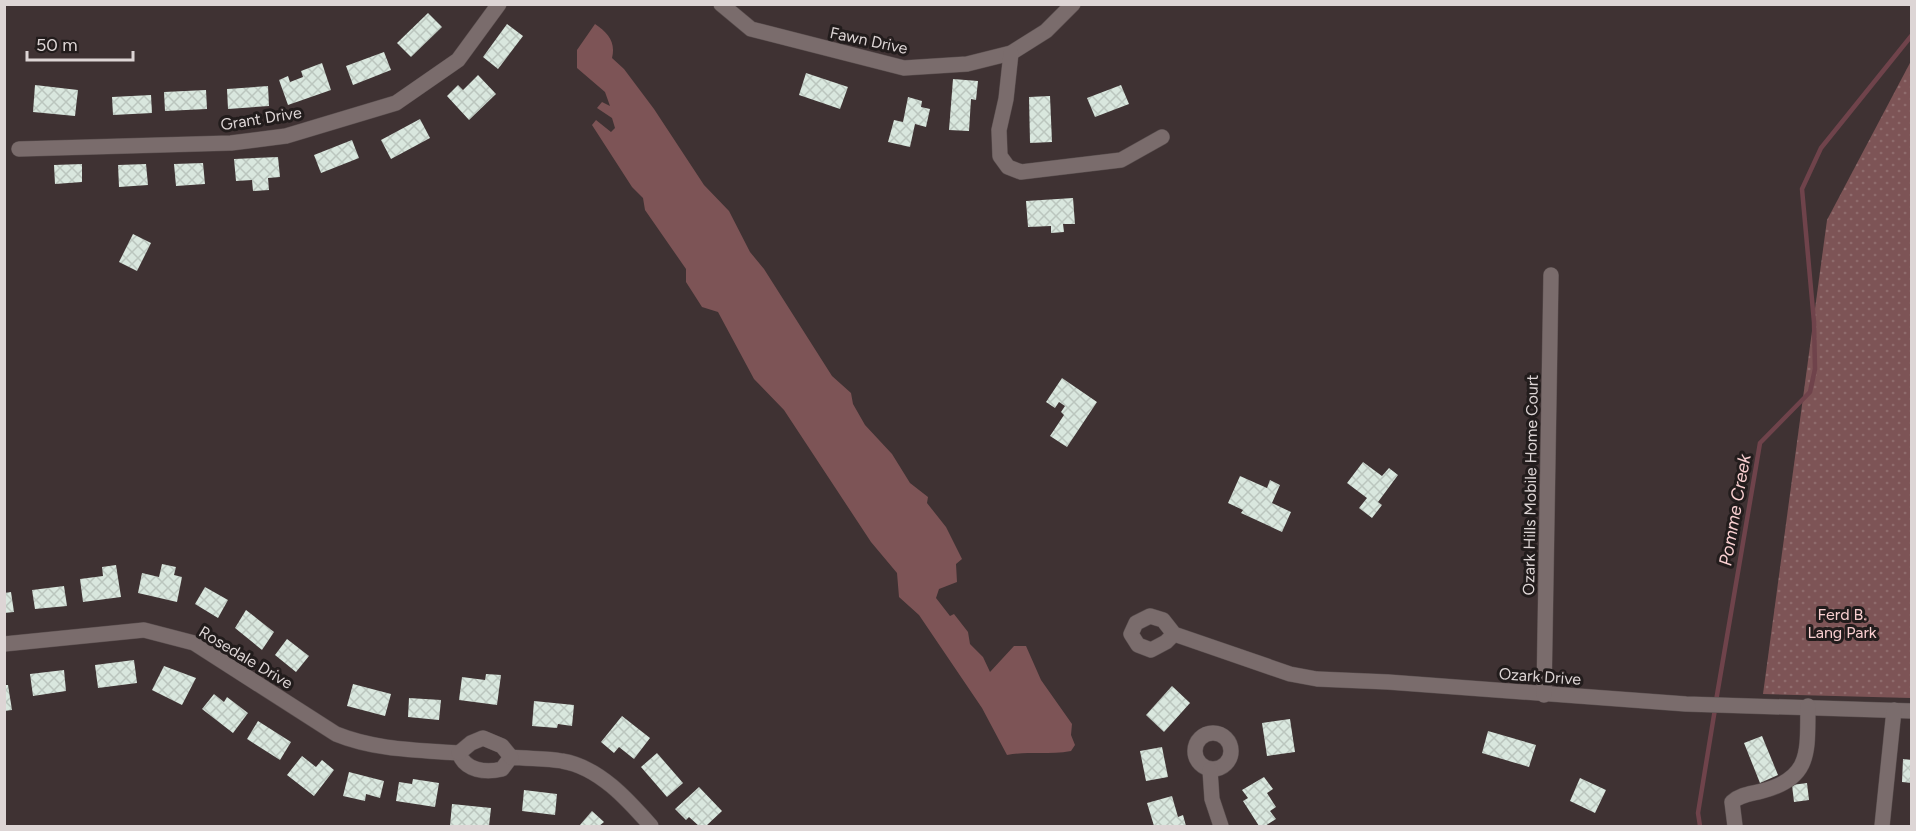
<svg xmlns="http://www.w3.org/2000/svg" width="1916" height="831" font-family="Figtree,sans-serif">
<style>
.green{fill:#7d5456}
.park{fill:url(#park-dots)}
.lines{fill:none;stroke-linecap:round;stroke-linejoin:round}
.stream{stroke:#6f434b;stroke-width:4.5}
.building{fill:url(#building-cross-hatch)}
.minor-casing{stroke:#594e4e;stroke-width:16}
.minor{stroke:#7a6c6c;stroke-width:15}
.labels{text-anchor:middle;stroke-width:6;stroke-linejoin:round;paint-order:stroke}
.street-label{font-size:16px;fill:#ddd5d5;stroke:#221c1c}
.park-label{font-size:16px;fill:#f8cecf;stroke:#221c1c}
.water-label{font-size:18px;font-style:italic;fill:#f9cfd0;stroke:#221c1c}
</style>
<defs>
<pattern id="park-dots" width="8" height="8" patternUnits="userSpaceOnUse" patternTransform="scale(1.5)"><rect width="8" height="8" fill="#7d5456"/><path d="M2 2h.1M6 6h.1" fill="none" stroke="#8f6c6d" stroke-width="1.8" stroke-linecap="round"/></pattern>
<pattern id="building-cross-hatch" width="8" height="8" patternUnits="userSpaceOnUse" patternTransform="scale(1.5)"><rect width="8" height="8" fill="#d9e7de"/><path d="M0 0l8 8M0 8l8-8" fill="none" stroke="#bbc6be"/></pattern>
</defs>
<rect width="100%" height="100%" fill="#3f3233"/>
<path class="green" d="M595,24C608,33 616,42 612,58L624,69L654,109L704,185L729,211L750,252L764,269L832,376L851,393L853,404L865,425L892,454L910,483L928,497L927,503L946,527L962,559L956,564L957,582L939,589L936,598L950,616L954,614L968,632L970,644L983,657L990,672L1014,646H1026L1041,680L1072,724L1071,735L1075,745L1071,751C1050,755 1030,751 1007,755L982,708L919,615L899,597L897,573L871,542L784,410L754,379L718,312L702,307L686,282V269L645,210L643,198L632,187L592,125L596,120L611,132L615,128L612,118L597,108L602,102L610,106L605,92L577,68V50Z"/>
<path class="park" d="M1911,61V698L1763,694L1827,220Z"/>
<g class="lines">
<g class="stream">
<path d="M1716,701L1760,443L1810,392L1815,369L1814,322L1802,189L1821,148L1912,35"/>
<path d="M1700,826L1698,813L1715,709"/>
</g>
</g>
<g class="building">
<path d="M428,13L442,27L411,57L397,43Z"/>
<path d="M507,24L523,36L498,69L483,57Z"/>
<path d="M384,52L391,70L353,85L346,66Z"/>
<path d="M322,63L331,90L288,105L279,80L288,76L290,82L303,77L301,71Z"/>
<path d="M806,73L848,87L840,109L799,95Z"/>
<path d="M478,75L496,94L469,120L447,96L458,85L463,90Z"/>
<path d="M953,79L978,81L976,100L971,99L969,131L949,130Z"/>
<path d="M35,85L78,90L75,116L33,112Z"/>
<path d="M1121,85L1129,104L1095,117L1087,98Z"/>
<path d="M268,86L269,106L228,109L227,89Z"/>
<path d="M206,90L207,109L165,111L164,92Z"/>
<path d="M151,95L152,113L113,115L112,97Z"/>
<path d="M1050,96L1052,142L1030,143L1029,97Z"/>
<path d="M908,97L922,101L921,107L930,109L926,127L915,124L910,147L888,142L894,120L903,122Z"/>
<path d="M420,119L430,138L391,159L381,140Z"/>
<path d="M352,140L359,158L321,173L314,155Z"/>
<path d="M278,157L280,177L268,178L269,190L253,191L252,180L236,181L234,159Z"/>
<path d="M203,163L205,184L176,186L174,164Z"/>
<path d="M82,164V182L55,184L54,165Z"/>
<path d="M146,164L148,185L119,187L118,165Z"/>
<path d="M1073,198L1075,224H1063L1064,232L1051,233V226L1028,227L1026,201Z"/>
<path d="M133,234L151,243L137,271L119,262Z"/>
<path d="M1062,378L1097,402L1067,447L1050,436L1064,415L1061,412L1065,406L1059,402L1055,408L1046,402Z"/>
<path d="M1363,462L1382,476L1389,468L1398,475L1378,502L1382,505L1372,518L1359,508L1367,498L1347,483Z"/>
<path d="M1240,476L1267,488L1270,480L1280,485L1272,503L1291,512L1282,532L1241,513L1243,510L1228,503Z"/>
<path d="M162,564L176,567L174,575L182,577L177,602L138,593L142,573L159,577Z"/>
<path d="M116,565L121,597L83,602L80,579L103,576L102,567Z"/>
<path d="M64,586L67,606L35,609L32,590Z"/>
<path d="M205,587L228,600L218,618L195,604Z"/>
<path d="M11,592L14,612L4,613V593Z"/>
<path d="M246,610L274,632L262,650L235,628Z"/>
<path d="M287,639L309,656L296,672L275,655Z"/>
<path d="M134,660L137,683L98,688L95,665Z"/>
<path d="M164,666L196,678L182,705L152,690Z"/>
<path d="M64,670L66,691L33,696L30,674Z"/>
<path d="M486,674L501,675L497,705L459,700L462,677L485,680Z"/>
<path d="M353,684L391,694L385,716L347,706Z"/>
<path d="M4,685H8L12,710L4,711Z"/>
<path d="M1172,686L1190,703L1164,732L1146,715Z"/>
<path d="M214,694L224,702L227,697L248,713L233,733L202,709Z"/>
<path d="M409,698L441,700L439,720L408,717Z"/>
<path d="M534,701L574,705L572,726L558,724L557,728L532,726Z"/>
<path d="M622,716L650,738L634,759L619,747L614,753L601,742Z"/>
<path d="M1290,719L1295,752L1267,756L1262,723Z"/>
<path d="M258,721L291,742L280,760L247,739Z"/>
<path d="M1488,731L1536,745L1529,767L1482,753Z"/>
<path d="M1762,736L1778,775L1760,783L1744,743Z"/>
<path d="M1162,747L1168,777L1146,781L1140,751Z"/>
<path d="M657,753L683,783L667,797L641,767Z"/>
<path d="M302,756L316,767L322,760L334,770L314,796L287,775Z"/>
<path d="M1903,759L1912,760V783L1902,782Z"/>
<path d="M349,772L384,781L380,798L366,794L365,801L343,796Z"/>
<path d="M1264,777L1273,789L1267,793L1276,807L1270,811L1276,819L1265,826H1259L1243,801L1248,798L1242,790Z"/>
<path d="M1580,778L1606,790L1595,813L1570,801Z"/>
<path d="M413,779L439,783L435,807L396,801L399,782L412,784Z"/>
<path d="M1807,783L1809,800L1794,802L1792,785Z"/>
<path d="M699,787L722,811L706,826H699L689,817L686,820L675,809Z"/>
<path d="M524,790L557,794L555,815L522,811Z"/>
<path d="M1172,796L1178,817L1183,815L1186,826H1154L1147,803Z"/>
<path d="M452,804L491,808L489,826H450Z"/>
<path d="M592,811L604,822L599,826H579Z"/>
</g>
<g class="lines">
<g class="minor-casing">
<g id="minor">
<path d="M721,4L751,29L904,68L967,64L1011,53L1046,31L1073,4"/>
<path d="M1011,53L1006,99L999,130L1000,156L1008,167L1021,172L1121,160L1162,137"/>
<path d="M19,149L231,143L286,136L396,103L458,60L499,4"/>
<path d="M1174,634L1166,642L1151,650L1138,645L1131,634L1136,623L1150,616L1163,620L1174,634L1290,674L1317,679L1388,682L1686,704L1912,711"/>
<path d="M4,644L144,630L194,643L336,734C375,750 418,750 459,753C465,771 486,773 502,769L511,757C528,759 546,758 562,761C599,767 628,800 651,826"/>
<path d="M1544,695L1551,275"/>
<circle cx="1213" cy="751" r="18"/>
<path d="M459,753L471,743L483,738L502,746L511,757"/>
<path d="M1210,770L1212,799L1221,826"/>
<path d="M1735,826L1732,802C1741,794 1751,794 1762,791C1813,778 1807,749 1808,706"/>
<path d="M1882,826L1894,710"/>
</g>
</g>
<use href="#minor" class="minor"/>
</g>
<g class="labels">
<g class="street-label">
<text transform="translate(869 40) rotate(12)" y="6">Fawn Drive</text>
<text transform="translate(261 118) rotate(-9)" y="6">Grant Drive</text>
<text transform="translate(1530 485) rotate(-89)" y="6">Ozark Hills Mobile Home Court</text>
<text transform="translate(246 657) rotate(31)" y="6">Rosedale Drive</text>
<text transform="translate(1540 676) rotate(4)" y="6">Ozark Drive</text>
</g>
<g class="park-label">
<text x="1842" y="620">Ferd B.<tspan x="1842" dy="18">Lang Park</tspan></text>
</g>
<g class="water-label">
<text transform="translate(1735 510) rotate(-80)" y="6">Pomme Creek</text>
</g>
</g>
<rect width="1916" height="831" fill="none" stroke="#ddd5d5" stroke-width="12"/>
<path d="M27 51v9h106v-9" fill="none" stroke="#ddd5d5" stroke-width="3"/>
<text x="36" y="51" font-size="18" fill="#ddd5d5" stroke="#221c1c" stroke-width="4.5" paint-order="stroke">50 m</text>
</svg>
